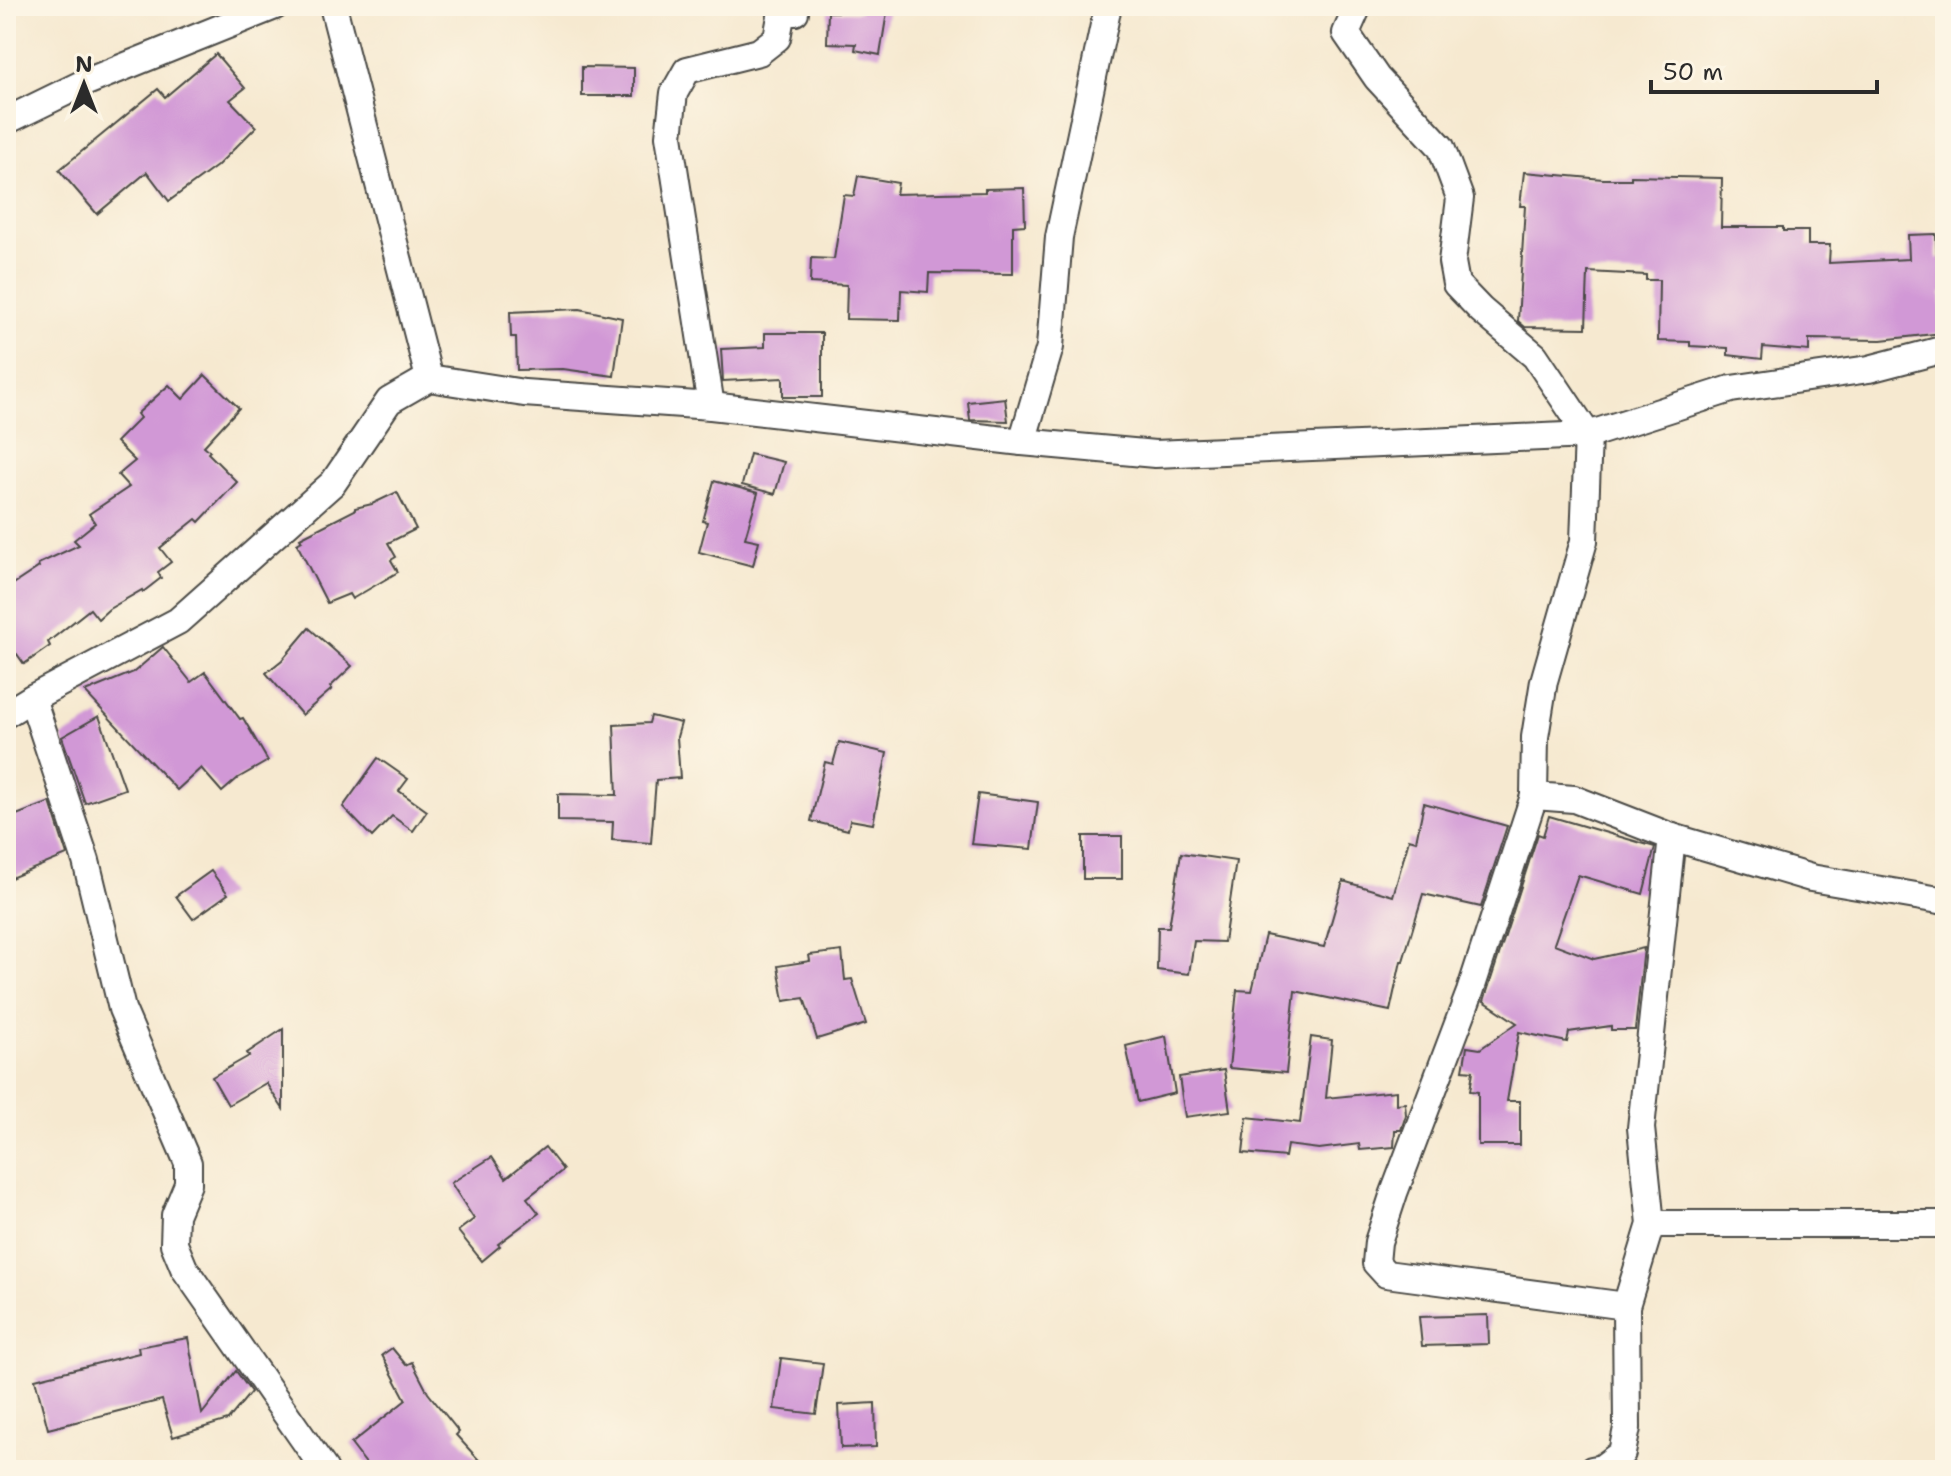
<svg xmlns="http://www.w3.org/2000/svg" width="1951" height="1476" font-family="'Shantell Sans',sans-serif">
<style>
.building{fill:#d198d6}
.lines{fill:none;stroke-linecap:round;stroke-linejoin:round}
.minor-casing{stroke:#494844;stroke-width:30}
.minor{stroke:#fff;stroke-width:26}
</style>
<rect width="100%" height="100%" fill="#fcf5e5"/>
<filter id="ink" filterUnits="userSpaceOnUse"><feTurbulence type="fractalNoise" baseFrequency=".0125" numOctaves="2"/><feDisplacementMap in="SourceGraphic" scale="16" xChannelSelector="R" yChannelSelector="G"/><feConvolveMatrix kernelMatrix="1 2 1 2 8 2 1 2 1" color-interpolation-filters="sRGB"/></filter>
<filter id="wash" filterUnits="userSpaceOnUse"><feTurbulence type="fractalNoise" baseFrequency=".006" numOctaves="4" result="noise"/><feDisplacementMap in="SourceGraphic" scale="32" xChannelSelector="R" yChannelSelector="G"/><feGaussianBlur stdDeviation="1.8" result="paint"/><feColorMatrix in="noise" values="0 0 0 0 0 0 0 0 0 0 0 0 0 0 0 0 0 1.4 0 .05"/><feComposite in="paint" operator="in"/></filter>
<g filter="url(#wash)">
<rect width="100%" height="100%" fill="#f6e9d0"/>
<g id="blocks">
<g class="building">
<path d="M860,6H888L880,55L855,50L856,44L827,43L828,12H860Z"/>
<path d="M216,54L245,88L230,100L256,127L217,166L169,201L147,172L97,214L59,170L158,89L165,97Z"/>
<path d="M582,67L634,68V96H582Z"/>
<path d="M1524,172L1603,179H1631V176L1722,178L1721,227H1783V231H1808V245H1830L1829,263L1909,259L1908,235L1936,234L1937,258H1945V293H1941L1942,333L1881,340L1809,339V351L1763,347L1762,359L1728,355V348L1690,346V342L1658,341L1659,280H1646V275L1588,272L1586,328L1525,327L1518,321L1525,206H1520Z"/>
<path d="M858,176L898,183L896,194L985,192V189L1024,188L1025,225L1013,226V274L929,273L928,292L901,290L900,320L846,319L847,285L810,283L811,258L834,259L844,195L854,196Z"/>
<path d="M580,309L622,318L614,376L563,369L517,370L516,337H511L510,312Z"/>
<path d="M765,333H822V397H783V378L723,381L721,349L765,347Z"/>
<path d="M205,375L239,408L204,446L210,451L208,453L237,482L199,522L196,519L160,548L171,562L158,572L161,578L143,592L142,590L109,609L98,619L90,609L48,642L50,646L24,664L17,654L6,661V589L39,567L38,564L79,545L74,540L95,523L89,514L129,487L118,475L135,461L116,442L140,418L137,414L169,385L183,399Z"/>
<path d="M1005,398L1008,421L970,420L968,402Z"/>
<path d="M750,454L784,462L775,494L742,485Z"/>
<path d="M714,481L758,493L745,538L759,541L753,566L699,552L707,522L703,521Z"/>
<path d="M397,492L416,529L388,543L396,557L391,560L398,572L352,599L349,594L327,603L297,544L302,541L300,538L355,510V508L372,504Z"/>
<path d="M309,628L352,666L330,687L332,689L302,715L266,673L282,660Z"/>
<path d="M163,647L191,682L205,672L240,719L243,718L268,761L238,778L222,792L201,768L177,790L85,692L134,672Z"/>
<path d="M99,716L125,789L85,803L62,737Z"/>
<path d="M651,716L681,723L677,737L680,778L656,780L651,843L612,840L613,822L558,821V794L617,795L614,725L649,723Z"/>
<path d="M839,742L887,753L873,824L850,820L848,830L811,821L825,762L833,764Z"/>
<path d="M378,758L408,779L399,791L427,811L413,831L392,816L372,837L343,807Z"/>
<path d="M978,794L1038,802L1032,849L971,844Z"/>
<path d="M50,802L67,855L6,880V819Z"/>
<path d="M1424,803L1507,826L1481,907L1423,894L1403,961H1401L1390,1011L1295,991L1286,1073L1229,1068L1237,990L1252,991L1265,935L1324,947L1343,881L1393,896L1409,839L1416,841Z"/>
<path d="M1549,816L1655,847L1643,894L1578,875L1554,944L1594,959L1644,948L1635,1030H1611V1026L1569,1032L1567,1042L1519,1032L1507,1101H1520V1145H1478V1092L1470,1091L1473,1071L1463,1070L1467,1047L1480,1049L1517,1023L1484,1001L1538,834L1543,836Z"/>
<rect x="1083" y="836" width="39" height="43"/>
<path d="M1181,853L1236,861L1224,942L1194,941L1189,974L1157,970L1158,927H1169Z"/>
<path d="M211,871L228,894L193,919L176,896Z"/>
<path d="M842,951L845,980L852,979L866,1024L817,1039L804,998L784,1001L778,966L810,961L809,955Z"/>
<path d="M283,1029V1109L266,1083L228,1105L212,1077L249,1056L247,1053Z"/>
<path d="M1166,1036L1175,1093L1138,1102L1126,1046Z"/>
<path d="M1311,1037L1332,1040L1326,1098L1396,1091V1104L1405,1103L1406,1115L1401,1130H1395L1394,1147L1360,1150L1359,1144L1319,1149L1287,1145L1285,1157L1243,1153L1247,1117L1300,1123Z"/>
<path d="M1224,1070L1230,1111L1185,1117L1179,1077Z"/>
<path d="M545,1147L563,1170L527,1198L539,1213L498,1244L500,1246L482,1261L458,1231L474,1219L451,1183L492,1157L506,1178Z"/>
<path d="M1488,1315L1489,1344L1422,1346L1419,1317Z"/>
<path d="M188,1338L202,1414L236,1371L251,1392L228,1420L173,1437L162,1400L48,1429L35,1379L139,1353L138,1347Z"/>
<path d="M392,1348L406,1365L412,1362L428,1393L459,1432L456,1435L488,1470H371L351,1444L406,1400L382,1355Z"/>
<path d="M781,1358L823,1363L816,1414L774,1409Z"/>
<path d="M875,1403L876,1447L841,1448L839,1405Z"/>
</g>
</g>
</g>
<g filter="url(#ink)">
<use href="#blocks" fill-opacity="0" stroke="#494844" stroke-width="2"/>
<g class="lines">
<g class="minor-casing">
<g id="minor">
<path d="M333,6L429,378"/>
<path d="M1358,6L1346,33L1377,78L1441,147L1460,198L1452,262L1456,284L1481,310L1535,356L1588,435L1584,541L1544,681L1535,737L1534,796L1574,799L1672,837L1811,878L1945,901"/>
<path d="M6,121L84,83L275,6"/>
<path d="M711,406L669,136L674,93L687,70L759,52L777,38L782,11L795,12L794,6"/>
<path d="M1022,442L1050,347L1059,237L1108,6"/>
<path d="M32,698L86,861L122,1009L188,1163V1184L175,1215L174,1244L184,1268L325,1470"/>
<path d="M6,714L32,698L178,621L333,483L389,401L429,378L524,393L711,406L1022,442L1155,454L1588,435L1731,389L1869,369L1945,349"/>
<path d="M1534,796L1470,992L1394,1193L1378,1242L1376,1263L1386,1274L1626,1306"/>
<path d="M1651,1224H1945"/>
<path d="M1592,1470L1602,1468L1622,1453L1627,1428L1626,1306L1651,1224L1641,1128L1672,837"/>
</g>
</g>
<use href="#minor" class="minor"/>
</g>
</g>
<rect width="1951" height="1476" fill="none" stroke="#fcf5e5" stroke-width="32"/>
<g transform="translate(84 84)" stroke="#fcf5e5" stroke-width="6" paint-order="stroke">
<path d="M0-6L14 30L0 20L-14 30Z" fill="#2b2b2b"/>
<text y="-12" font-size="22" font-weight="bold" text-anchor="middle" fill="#2b2b2b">N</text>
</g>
<path d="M1651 80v12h226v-12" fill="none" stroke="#2b2b2b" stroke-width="4"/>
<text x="1663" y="80" font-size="24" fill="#2b2b2b" stroke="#fcf5e5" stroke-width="6" paint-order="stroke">50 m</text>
</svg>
